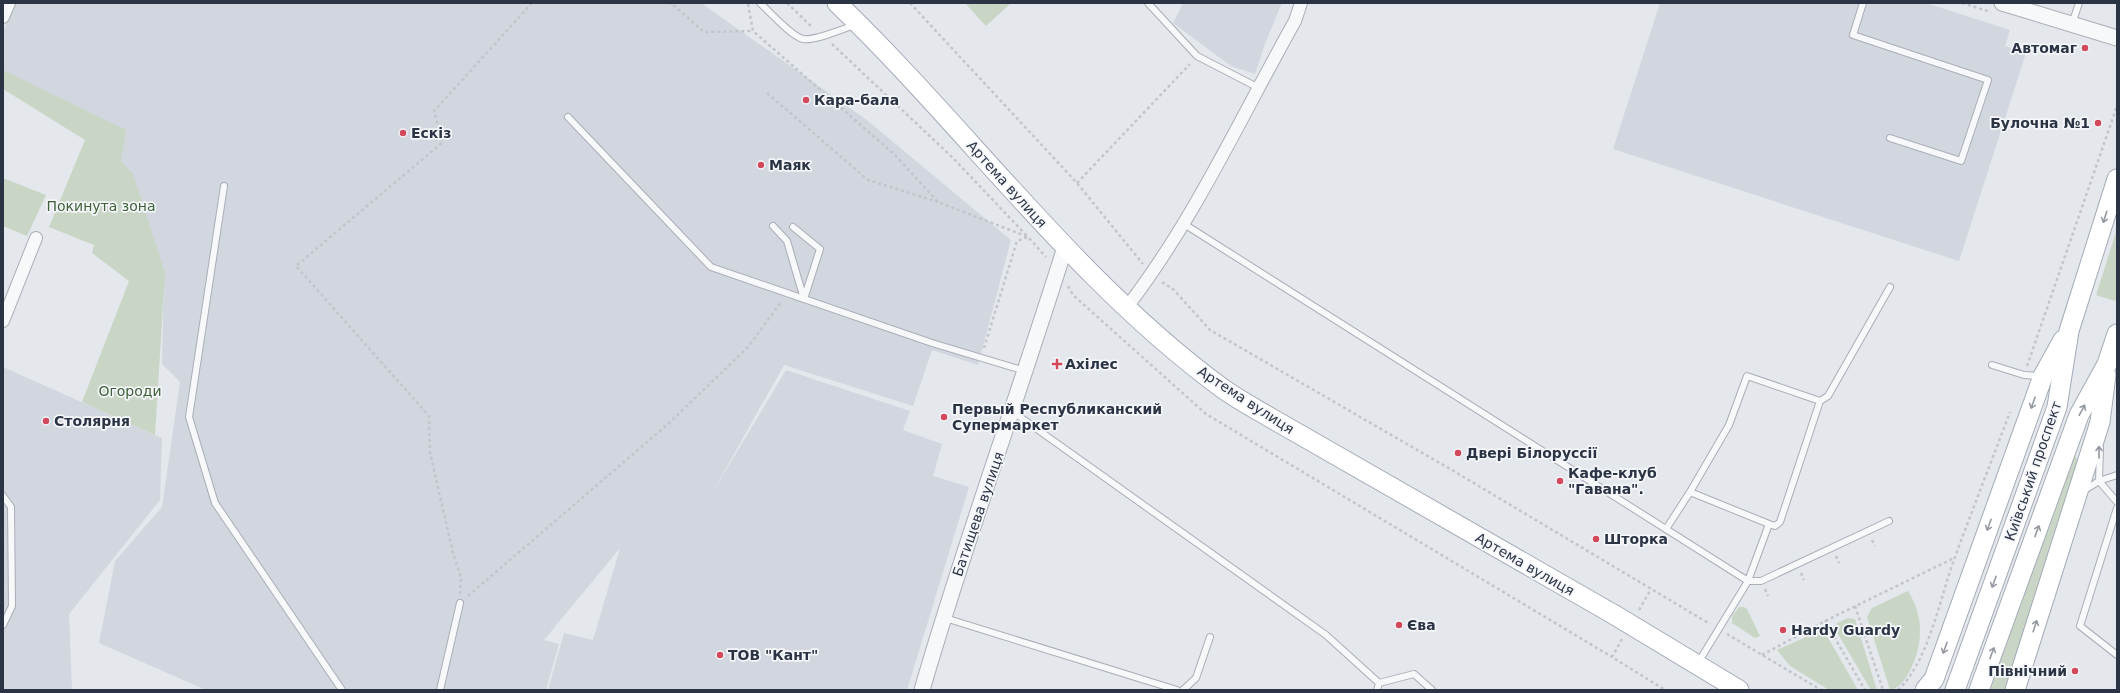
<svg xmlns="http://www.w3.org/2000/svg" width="2120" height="693" font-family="'DejaVu Sans',sans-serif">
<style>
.built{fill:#d2d6de}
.green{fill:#c9d6c5}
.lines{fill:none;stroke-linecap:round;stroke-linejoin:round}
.service-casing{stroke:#a9aeb7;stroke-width:8}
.minor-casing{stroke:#a9aeb7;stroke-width:14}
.tertiary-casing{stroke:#a9aeb7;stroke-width:17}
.primary-casing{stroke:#a3abb8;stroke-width:21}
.path{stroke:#c2c5cb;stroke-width:2.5;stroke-dasharray:3 3;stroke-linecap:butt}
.service{stroke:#f7f8fa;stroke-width:6}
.minor{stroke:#f7f8fa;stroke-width:12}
.tertiary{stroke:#f7f8fa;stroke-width:15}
.primary{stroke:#fff;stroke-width:19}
.oneway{stroke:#959aa2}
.oneway2{stroke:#9196a0}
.poi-dot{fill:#d1495b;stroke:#f4f6f9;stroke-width:1.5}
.labels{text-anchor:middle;stroke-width:3.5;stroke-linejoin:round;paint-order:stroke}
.poi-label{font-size:14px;font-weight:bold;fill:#2b3445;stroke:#f4f6f9;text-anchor:start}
.street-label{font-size:14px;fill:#2b3445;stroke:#f4f6f9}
.park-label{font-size:14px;fill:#3f6138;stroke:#f4f6f9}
</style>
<rect width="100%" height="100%" fill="#e4e7ec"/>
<g class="built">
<path d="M15,3H701L868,121L1011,240L978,365L932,350L913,406L784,365L711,495L786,370L910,411L903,430L942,444L933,476L969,487L907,690H548L564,633L593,640L620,548L544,640L559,644L546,690H206L99,643L115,561L162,507L180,382L162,364L164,273L122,164L3,70V32Z"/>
<path d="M1183,3H1282L1265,44L1255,74L1231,66L1173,23Z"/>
<path d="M1660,3H1926L2010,30L2005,46L2026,53L1959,261L1613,149Z"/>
<path d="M3,367L162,438L160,500L69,614L72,690H3Z"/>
</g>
<g class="green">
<path d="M965,3H1011L986,26Z"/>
<path d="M3,70L126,130L121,161L133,174L165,273L155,435L82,402L129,281L92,253L94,245L49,227L85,140L3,89Z"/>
<path d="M3,178L46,195L27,236L3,226Z"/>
<path d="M2117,229V295L2115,301L2096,295Z"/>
<path d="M2075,455L2078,462L2005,690H1990Z"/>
<path d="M1908,591C1925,618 1923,647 1908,674C1904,681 1898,689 1890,690L1867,617L1872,608Z"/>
<path d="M1739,607H1744L1747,609L1760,636L1755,638L1732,623V616Z"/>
<path d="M1848,618L1855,619L1877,690H1871L1835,629L1837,623Z"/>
<path d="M1817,632L1826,634L1858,690H1829L1790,666L1777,650Z"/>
</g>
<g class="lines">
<g class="service-casing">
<g id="service">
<path d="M760,3C770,12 791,36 803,39C815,41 842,29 855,25"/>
<path d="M1148,3L1197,56L1257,87"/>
<path d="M1863,3L1853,35L1988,80L1961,161L1890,138"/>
<path d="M2072,24L2079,3"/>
<path d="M568,117L711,267L932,343L1025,371"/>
<path d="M224,186L189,417L215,503L342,690"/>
<path d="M1184,224L1748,581H1761L1889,521"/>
<path d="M773,226L787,241L804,299"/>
<path d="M793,227L820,249L804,299"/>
<path d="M1992,365L2024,375L2040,376"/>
<path d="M1820,401L1828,396L1890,287"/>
<path d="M1013,412L1326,635L1379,683"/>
<path d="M2100,448L2099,481L2117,502"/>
<path d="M2083,491L2099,481L2117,475"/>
<path d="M3,496L11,507L12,606L3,625"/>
<path d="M2117,508L2080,626L2117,655"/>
<path d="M1666,529L1690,492L1729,425L1747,376L1820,401L1780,522L1775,526L1769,524L1690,492"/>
<path d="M945,618L1177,690"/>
<path d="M1698,663L1748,581L1769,524"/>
<path d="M440,690L460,603"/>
<path d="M1183,690L1196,678L1210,637"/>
<path d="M1377,690L1379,683L1414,674L1432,690"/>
</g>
</g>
<g class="minor-casing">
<g id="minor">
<path d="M3,17L9,3"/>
<path d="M1127,307C1194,220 1241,117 1295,21L1301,3"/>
<path d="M3,321L36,238"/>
</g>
</g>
<g class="tertiary-casing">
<g id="tertiary">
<path d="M2002,3L2117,38"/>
<path d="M922,690C965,541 1019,395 1065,247"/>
</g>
</g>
<g class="primary-casing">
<g id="primary">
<path d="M837,3C967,128 1075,280 1222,388C1237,399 1254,408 1271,418L1613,614L1739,690"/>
<path d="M1925,690L1934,679L2043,376L2063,340"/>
<path d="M1955,690L2057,407L2069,331L2117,179"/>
<path d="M1979,690L2079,415L2107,364L2117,334"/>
<path d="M2015,690L2100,422L2106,375"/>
</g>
</g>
<g class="path">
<path d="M668,3L672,4L704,32L753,31"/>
<path d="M787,3L813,28"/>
<path d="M910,3L1077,183L1143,264"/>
<path d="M1962,3L1991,12"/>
<path d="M748,4L753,31L895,155L938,202L1028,237L1046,257"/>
<path d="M832,44L952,157L1028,237L1017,241L984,348"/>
<path d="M767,93L868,180L938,202"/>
<path d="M1077,183L1190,64"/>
<path d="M1162,282L1174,290L1210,330L1457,473L1710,624"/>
<path d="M1068,286L1073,295L1206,414L1612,657"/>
<path d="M2027,366L2117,106"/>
<path d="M1872,540L1875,546"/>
<path d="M1836,556L1839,563"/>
<path d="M1801,573L1804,580"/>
<path d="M1765,589L1768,596"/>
<path d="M460,594L461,577L453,553L430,453L429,416L296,266L443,142L434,111L532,3"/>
<path d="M468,596L668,424L748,347L781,302"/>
<path d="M1855,606L1883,690"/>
<path d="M1639,610L1651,589"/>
<path d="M1825,621L1865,690"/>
<path d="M1727,634L1821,690"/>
<path d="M1622,639L1612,657L1665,690"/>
<path d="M1762,655L1825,621L1954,558"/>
<path d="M1898,690C1929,661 1940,597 1955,557C1973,508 1992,460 2010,412"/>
</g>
<use href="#service" class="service"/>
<use href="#minor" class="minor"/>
<use href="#tertiary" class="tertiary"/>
<use href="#primary" class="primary"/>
</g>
<defs><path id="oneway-shaft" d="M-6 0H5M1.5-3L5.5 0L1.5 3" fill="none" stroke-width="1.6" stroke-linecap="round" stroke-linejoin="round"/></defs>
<g class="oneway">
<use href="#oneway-shaft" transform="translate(2105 217) rotate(108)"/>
<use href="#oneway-shaft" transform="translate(2033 403) rotate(110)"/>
<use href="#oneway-shaft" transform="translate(2082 410) rotate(-62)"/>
<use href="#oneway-shaft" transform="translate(1989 525) rotate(110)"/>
<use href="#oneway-shaft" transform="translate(2037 531) rotate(-70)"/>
<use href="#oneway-shaft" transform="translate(1994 582) rotate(110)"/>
<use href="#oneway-shaft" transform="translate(2035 626) rotate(-72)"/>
<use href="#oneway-shaft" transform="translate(1945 648) rotate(110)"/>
<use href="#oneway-shaft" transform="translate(1992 653) rotate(-70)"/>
</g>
<use class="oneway2" href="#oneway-shaft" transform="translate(2099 452) rotate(-90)"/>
<g class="poi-dot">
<circle cx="2085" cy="48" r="4"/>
<circle cx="806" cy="100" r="4"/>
<circle cx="2098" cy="123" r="4"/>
<circle cx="403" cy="133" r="4"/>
<circle cx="761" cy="165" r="4"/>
<path d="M1055 358h4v4h4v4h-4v4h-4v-4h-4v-4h4z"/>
<circle cx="944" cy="417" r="4"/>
<circle cx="46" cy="421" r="4"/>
<circle cx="1458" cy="453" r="4"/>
<circle cx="1560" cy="481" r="4"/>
<circle cx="1596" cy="539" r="4"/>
<circle cx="1399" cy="625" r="4"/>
<circle cx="1783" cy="630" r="4"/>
<circle cx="720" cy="655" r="4"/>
<circle cx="2075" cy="671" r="4"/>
</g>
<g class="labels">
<g class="poi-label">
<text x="2077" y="53" text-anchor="end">Автомаг</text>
<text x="814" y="105">Кара-бала</text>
<text x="2090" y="128" text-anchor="end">Булочна №1</text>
<text x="411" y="138">Ескіз</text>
<text x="769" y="170">Маяк</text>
<text x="1065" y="369">Ахілес</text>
<text x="952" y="414">Первый Республиканский<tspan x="952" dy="16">Супермаркет</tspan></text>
<text x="54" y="426">Столярня</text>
<text x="1466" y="458">Двері Білоруссії</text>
<text x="1568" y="478">Кафе-клуб<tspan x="1568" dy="16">"Гавана".</tspan></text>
<text x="1604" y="544">Шторка</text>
<text x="1407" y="630">Єва</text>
<text x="1791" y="635">Hardy Guardy</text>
<text x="728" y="660">ТОВ "Кант"</text>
<text x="2067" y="676" text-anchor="end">Північний</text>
</g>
<g class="street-label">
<text transform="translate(1007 184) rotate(48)" y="5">Артема вулиця</text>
<text transform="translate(1246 400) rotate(33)" y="5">Артема вулиця</text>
<text transform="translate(2033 471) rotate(-71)" y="5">Київський проспект</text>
<text transform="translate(978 514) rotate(-71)" y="5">Батищева вулиця</text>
<text transform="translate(1525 564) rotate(30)" y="5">Артема вулиця</text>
</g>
<g class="park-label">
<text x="101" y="211">Покинута зона</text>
<text x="130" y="396">Огороди</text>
</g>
</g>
<rect width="2120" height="693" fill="none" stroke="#2b3445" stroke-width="8"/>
</svg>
